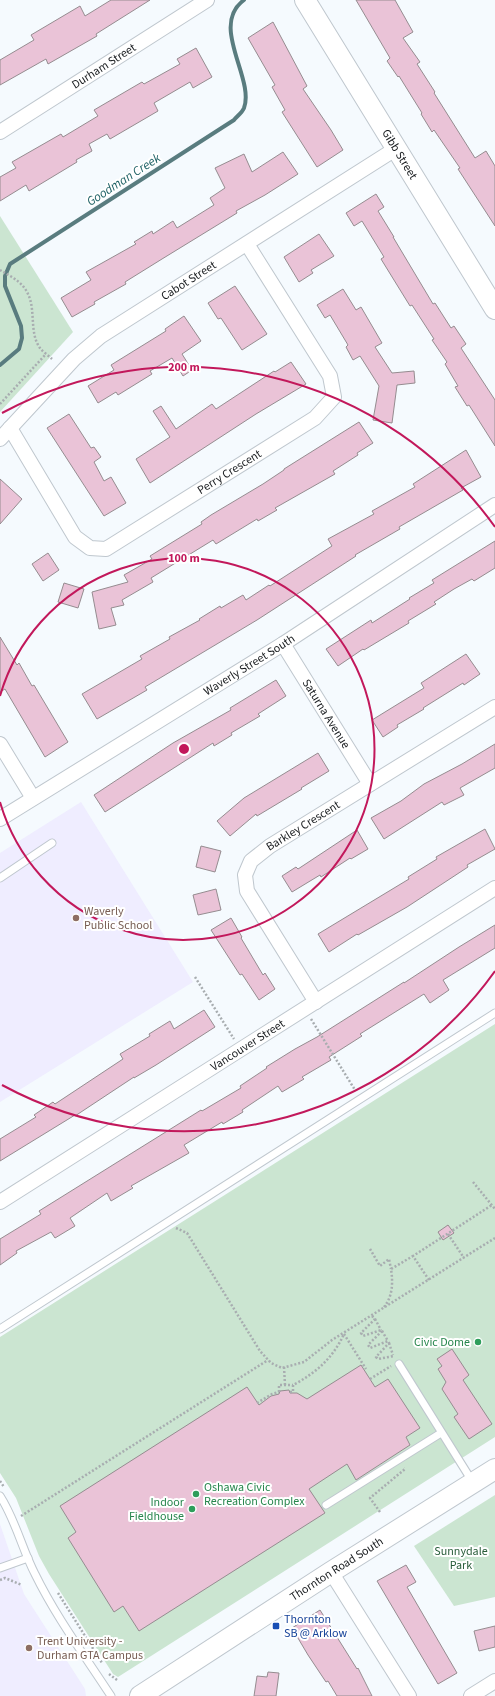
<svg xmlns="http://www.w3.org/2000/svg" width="495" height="1696" font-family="'Source Sans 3',sans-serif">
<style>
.education{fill:#efedff}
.green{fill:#cbe5d1}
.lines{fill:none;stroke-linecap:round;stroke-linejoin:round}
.stream{stroke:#597c7f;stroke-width:4}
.building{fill:#eac3d7;stroke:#958c90}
.lane-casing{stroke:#bfc7ce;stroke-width:9}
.street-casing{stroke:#bfc7ce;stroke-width:16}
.secondary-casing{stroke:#bfc7ce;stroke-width:22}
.path{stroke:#a8adb0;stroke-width:2.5;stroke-dasharray:2 2;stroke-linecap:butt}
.lane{stroke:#fff;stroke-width:7}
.street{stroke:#fff;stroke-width:14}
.secondary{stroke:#fff;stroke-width:20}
.ring{fill:none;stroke:#c2185b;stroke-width:2}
.education-dot{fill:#8d6e63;stroke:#fff;stroke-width:1.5}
.leisure-dot{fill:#2e9e5b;stroke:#fff;stroke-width:1.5}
.transit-dot{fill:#1a4fb4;stroke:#fff;stroke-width:1.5}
.labels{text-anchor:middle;stroke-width:4;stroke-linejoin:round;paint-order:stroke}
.street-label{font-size:12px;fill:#191c1f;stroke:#fff}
.education-label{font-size:12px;fill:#785e54;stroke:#fff;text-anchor:start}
.leisure-label{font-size:12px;fill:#27864d;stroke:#fff;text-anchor:end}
.park-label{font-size:12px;fill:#285c39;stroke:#fff}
.transit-label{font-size:12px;fill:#164399;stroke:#fff;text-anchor:start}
.water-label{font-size:13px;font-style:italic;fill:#216367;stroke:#fff}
.centre{fill:#c2185b;stroke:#fff;stroke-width:2}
.ring-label{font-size:12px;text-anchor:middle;font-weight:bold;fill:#c2185b;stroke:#fff;stroke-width:4;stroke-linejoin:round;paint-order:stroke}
</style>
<rect width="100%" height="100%" fill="#f5fafe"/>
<g class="education">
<path d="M81,802L193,982L0,1102V853Z"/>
<path d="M0,1524L24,1594L85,1689L86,1696H0Z"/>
</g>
<g class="green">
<path d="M0,216L73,332L0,412Z"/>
<path d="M495,1024V1437L118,1677L113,1674L49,1574L39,1556L16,1498L0,1473V1337Z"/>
<path d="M495,1495V1597L454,1606L414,1546Z"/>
</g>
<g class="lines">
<path class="stream" d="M0,365L19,349L22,338L21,326L5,286V276L10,264L234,120C237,116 242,113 244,108C255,78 209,26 244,0"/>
</g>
<g class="building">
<path d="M111,0H150L96,34L97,36L48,64L46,59L0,85V60L34,40L31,35L80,6L85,16Z"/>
<path d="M356,0H395L413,32L403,38L420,62L417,64L435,92L434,93L475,158L486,151L495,166V226L458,169L460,168L434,130L432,132L421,114L422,113L399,76L398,77L387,61L390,58Z"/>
<path d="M273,22L307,86L303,89L331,130L343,150L317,167L282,112L285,110L272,87L275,85L248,38Z"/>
<path d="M196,48L212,77L193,88L190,82L154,103L158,111L110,139L107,134L89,144L92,151L76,160L77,162L29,191L26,185L0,201V177L16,168L12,162L61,134L63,137L98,116L94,110L142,82L144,84L180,64L177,59Z"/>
<path d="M283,152L298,174L265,195L236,211L237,213L162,259L125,282L126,284L94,302L95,304L72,317L61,298L91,280L86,272L136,244L134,242L152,231L153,234L173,221L177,228L214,205L210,198L225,188L215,168L244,154L252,172Z"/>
<path d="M376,194L384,207L378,211L394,237H393L433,304L435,303L451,328L454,326L466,344L461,348L495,400V446L469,405L467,406L455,387L458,386L445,364L447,362L432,340L434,339L412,305L410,306L381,259L384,257L362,221L354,226L346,213Z"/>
<path d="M319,234L334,256L311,270L313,273L299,282L284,257Z"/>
<path d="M235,286L267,334L242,350L221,318L218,319L208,303Z"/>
<path d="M343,289L356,310L361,307L382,343L375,347L392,373L414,371L415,383L397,385L392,423L373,420L379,386L360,356L353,360L346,347L348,345L330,315L325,318L317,305Z"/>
<path d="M184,316L201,341L182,354L192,370L183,376L172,358L150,371L152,374L118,395L116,392L98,403L88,386L114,370L111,365L166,331L165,329Z"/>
<path d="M291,362L306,384L256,414L150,483L136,459L170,437L153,411L161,406L176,429L212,404L216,409L274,371L275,372Z"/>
<path d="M69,414L91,448L94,447L101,457L94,462L104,481L111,477L126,503L104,516L47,428Z"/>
<path d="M359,422L373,443L357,453L358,455L333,471L335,474L275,508L277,510L258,521L257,519L216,544L213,540L151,578L153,582L122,600L124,605L111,608L116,625L99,629L92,592L128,582L124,575L152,559L150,556L202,524L201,522L211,515L263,484L284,470V469Z"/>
<path d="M466,450L481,477L461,488L463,490L399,527L400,529L355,555L356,556L257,620L145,687L147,690L97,719L82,694L142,659L140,656L170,639L169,637L200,620L199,619L220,606L221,608L243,595L246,600L269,585L270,586L332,546L328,539L374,514L372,511L415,487L413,484Z"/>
<path d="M0,479L22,499L0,524Z"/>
<path d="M495,541V568L474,581L472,579L454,589L434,602L436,604L408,621L409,623L364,650L363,649L338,666L326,649L371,620L372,623L410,599L409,598L434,583L432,580Z"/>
<path d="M48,553L59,570L43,581L32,564Z"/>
<path d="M64,583L84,589L78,608L58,602Z"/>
<path d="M0,637L17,665L19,663L32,686L34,685L68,742L45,757L5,689L0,692Z"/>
<path d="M466,654L480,674L464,685L463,683L423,708L424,709L397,725L398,727L383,737L372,720L424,688L421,683Z"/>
<path d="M276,680L286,696L258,714L260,716L231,733L232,735L214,746L213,743L105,812L94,795L173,743L231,710L230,708Z"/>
<path d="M495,744V768L460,788L464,795L444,805L442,802L384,839L371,818L401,801L424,784L462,764Z"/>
<path d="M318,753L329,771L301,788L302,789L257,816L256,814L230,836L217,821L244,798Z"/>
<path d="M485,829L495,849L467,865L468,867L407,907L358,935L357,934L329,952L318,934L409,879L408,877L437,859L436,857Z"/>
<path d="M357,830L368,849L351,859L350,858L321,877L320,875L292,892L282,876L296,867L298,869Z"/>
<path d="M201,846L221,851L215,872L196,867Z"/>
<path d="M216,889L221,910L198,915L193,895Z"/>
<path d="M231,918L242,937L241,938L263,975L265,973L275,989L259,1000L242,974L240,975L211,930Z"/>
<path d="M495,925V948L443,980L449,990L430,1003L424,994L360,1034L362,1036L329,1057L331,1060L302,1077L304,1079L282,1092L278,1086L242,1110L243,1112L223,1124L222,1122L184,1145L189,1153L131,1186L133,1188L111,1201L107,1193L70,1218L75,1226L55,1238L51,1232L16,1251L17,1253L0,1265V1239L41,1214L39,1211L201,1110L202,1111L241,1088L240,1086L267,1068L266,1067L295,1049L317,1037L404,982V983L459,947Z"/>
<path d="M204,1010L215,1027L156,1065L134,1078V1077L75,1116V1115L0,1161V1139L36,1117L34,1115L53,1102L55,1104L123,1059L120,1054L150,1036L149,1034L170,1021L174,1029Z"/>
<path d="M448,1225L454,1233L443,1240L438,1232Z"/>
<path d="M452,1349L469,1375L463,1380L492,1424L469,1439L454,1417L458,1414L442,1389L446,1382L438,1369L442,1366L437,1359Z"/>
<path d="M361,1365L375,1387L388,1379L420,1428L406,1437L410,1445L356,1480L347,1464L309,1489L325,1513L139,1631L123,1606L114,1612L68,1538L76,1532L60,1506L247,1387L259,1405L271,1396L279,1394L280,1391L289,1390L290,1393H297L307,1399Z"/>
<path d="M406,1565L416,1582L407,1587L457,1673L438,1684L377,1581Z"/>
<path d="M320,1610L357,1669L358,1668L372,1696H337L328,1681L326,1682L308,1655L292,1628Z"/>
<path d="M495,1626V1647L479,1651L474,1631Z"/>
<path d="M268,1672L279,1673L276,1696H254L257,1676L267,1677Z"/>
</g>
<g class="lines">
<g class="lane-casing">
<g id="lane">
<path d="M0,878L52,843"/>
<path d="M0,1329L495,1013"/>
<path d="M399,1364L472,1481"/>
<path d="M0,1496C16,1521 22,1549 35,1574C56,1617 85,1656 111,1696"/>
<path d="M326,1505L441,1433"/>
<path d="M0,1568L28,1558"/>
</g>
</g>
<g class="street-casing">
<g id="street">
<path id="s1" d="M0,132L207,0"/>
<path id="s2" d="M10,428L75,537L90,548L106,549L315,418L334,397L330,376L247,244"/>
<path id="s3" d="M0,439L74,359L101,336L397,148"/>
<path id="s4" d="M283,644L370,784"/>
<path d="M0,744L33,798"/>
<path id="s5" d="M0,819L283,644L495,505"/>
<path id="s6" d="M316,1002L247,891L245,875L251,861L270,846L495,707"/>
<path id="s7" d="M0,1202L495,888"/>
<path d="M331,1572L409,1696"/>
<path d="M471,1696L495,1681"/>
</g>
</g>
<g class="secondary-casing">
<g id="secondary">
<path id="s8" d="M305,0L495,309"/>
<path id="s9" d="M140,1696L331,1572L495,1469"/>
</g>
</g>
<g class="path">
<path d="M0,270C10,276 23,282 28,294C36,310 29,333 40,348C43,352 48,355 52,359"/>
<path d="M0,404L46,354"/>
<path d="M195,977L234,1039"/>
<path d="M311,1019L355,1090"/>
<path d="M473,1182L495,1209"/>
<path d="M176,1228L187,1233L260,1351L271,1363L282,1368L304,1362L332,1340L495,1238"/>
<path d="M448,1234L464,1258"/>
<path d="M370,1249L380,1266L389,1259L391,1269"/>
<path d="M429,1280L413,1256L492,1205"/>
<path d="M384,1307C393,1296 393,1282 391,1269L413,1256"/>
<path d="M372,1316L375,1319L361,1333L363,1336L381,1330L382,1331L368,1345L370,1348L388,1341L389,1343L376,1357L378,1359L394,1356"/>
<path d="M375,1319L381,1330"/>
<path d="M382,1331L388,1341"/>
<path d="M344,1334L366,1369"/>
<path d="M389,1343L393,1355"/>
<path d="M284,1367L285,1385"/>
<path d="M370,1379L391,1366"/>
<path d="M279,1392V1385H293"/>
<path d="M290,1392H293V1385C316,1373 333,1358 344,1334"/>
<path d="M257,1403L272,1394L279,1392"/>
<path d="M0,1481L4,1487"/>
<path d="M380,1512L370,1498L405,1469L404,1468"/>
<path d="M21,1516L268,1360"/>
<path d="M0,1580L5,1578L22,1585"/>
<path d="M58,1593L102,1663"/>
<path d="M109,1674L117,1680"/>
</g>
<use href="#lane" class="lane"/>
<use href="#street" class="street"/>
<use href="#secondary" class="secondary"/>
</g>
<g class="ring">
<path d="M0 696A191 191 0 1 1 0 802"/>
<path d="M495 971A382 382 0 0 1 2 1085M2 413A382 382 0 0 1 495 527"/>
</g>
<g class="education-dot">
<circle cx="76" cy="918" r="4"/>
<circle cx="29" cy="1648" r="4"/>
</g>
<g class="leisure-dot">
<circle cx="478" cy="1342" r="4"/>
<circle cx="196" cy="1494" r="4"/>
<circle cx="192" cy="1509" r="4"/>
</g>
<rect class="transit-dot" x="272" y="1622" width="8" height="8" rx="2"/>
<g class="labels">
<g class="street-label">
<text dy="4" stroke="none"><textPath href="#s1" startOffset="123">Durham Street</textPath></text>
<text dy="4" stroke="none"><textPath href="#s8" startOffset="181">Gibb Street</textPath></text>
<text dy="4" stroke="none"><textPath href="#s3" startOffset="248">Cabot Street</textPath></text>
<text dy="4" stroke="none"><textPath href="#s2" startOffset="307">Perry Crescent</textPath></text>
<text dy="4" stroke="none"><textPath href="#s5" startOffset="293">Waverly Street South</textPath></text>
<text dy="4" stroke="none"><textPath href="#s4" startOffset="82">Saturna Avenue</textPath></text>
<text dy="4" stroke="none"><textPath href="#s6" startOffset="225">Barkley Crescent</textPath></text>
<text dy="4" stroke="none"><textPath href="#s7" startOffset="293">Vancouver Street</textPath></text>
<text dy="4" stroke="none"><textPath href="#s9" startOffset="234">Thornton Road South</textPath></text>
</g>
<g class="education-label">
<text x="84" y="915">Waverly<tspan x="84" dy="14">Public School</tspan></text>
<text x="37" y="1645">Trent University -<tspan x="37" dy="14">Durham GTA Campus</tspan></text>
</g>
<g class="leisure-label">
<text x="470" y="1346">Civic Dome</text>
<text x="204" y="1491" text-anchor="start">Oshawa Civic<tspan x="204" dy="14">Recreation Complex</tspan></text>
<text x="184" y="1506">Indoor<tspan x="184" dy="14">Fieldhouse</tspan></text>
</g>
<g class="park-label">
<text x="461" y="1555">Sunnydale<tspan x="461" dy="14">Park</tspan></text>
</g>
<g class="transit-label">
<text x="284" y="1623">Thornton<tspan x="284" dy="14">SB @ Arklow</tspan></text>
</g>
<g class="water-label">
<text transform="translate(123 179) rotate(-33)" y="5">Goodman Creek</text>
</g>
</g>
<circle cx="184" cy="749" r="6" class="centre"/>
<g class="ring-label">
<text x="184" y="371">200 m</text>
<text x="184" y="562">100 m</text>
</g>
</svg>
